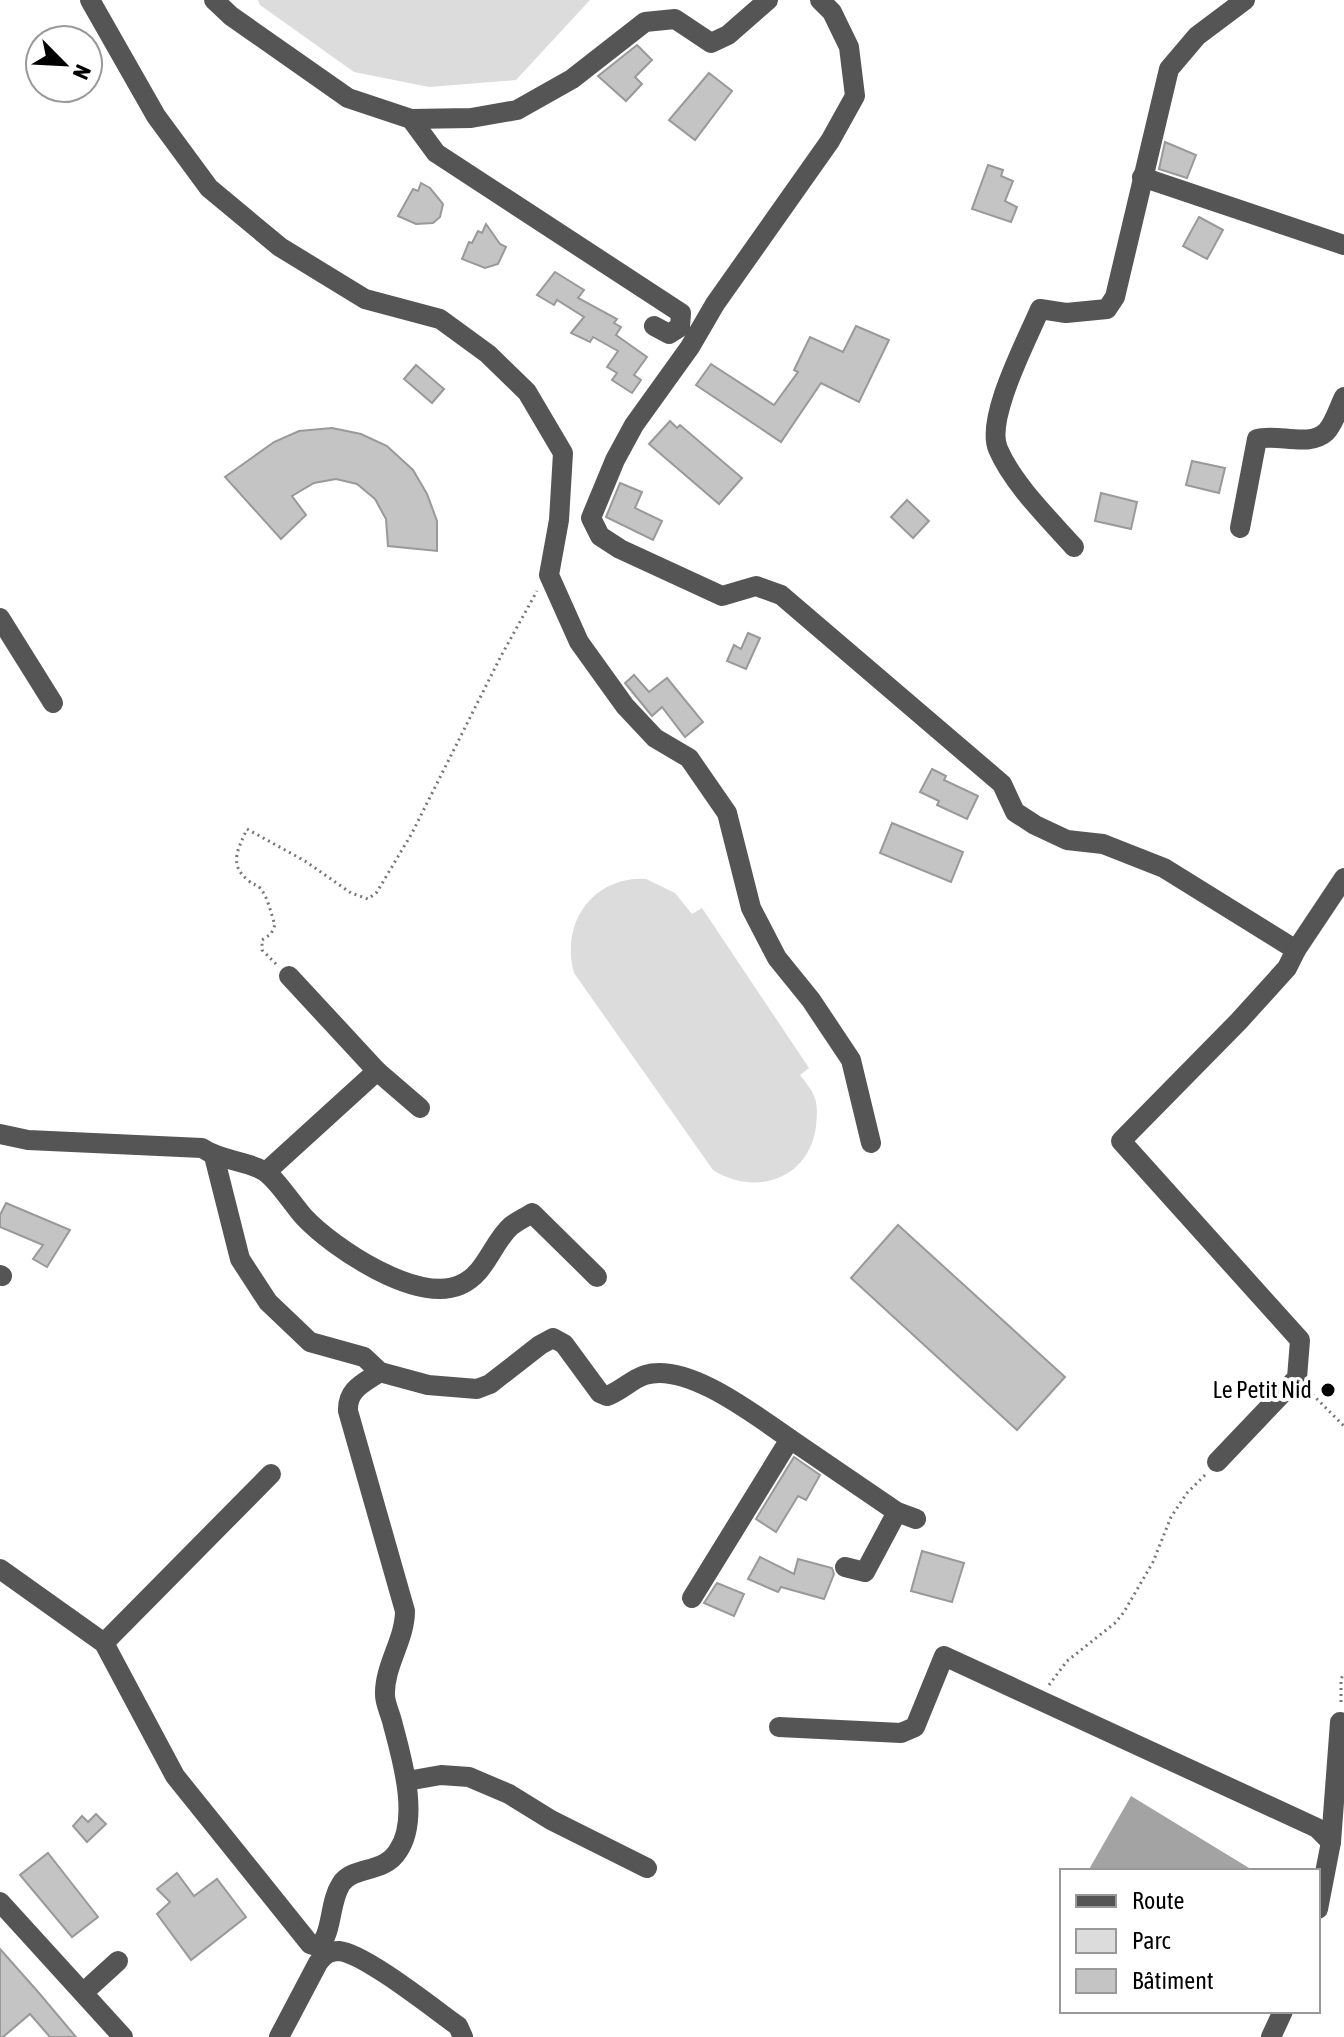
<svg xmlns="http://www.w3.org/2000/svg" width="1344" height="2037" font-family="'Asap Condensed',sans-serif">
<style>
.green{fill:#dcdcdc}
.water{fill:#a3a3a3}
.building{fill:#c4c4c4;stroke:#999;stroke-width:2}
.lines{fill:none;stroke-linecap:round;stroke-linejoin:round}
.path{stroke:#777;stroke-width:3;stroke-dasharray:2 4;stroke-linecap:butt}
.minor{stroke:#555;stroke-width:20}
.poi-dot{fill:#000;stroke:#fff;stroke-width:3}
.labels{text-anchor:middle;stroke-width:8;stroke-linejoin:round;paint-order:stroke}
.poi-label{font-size:24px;fill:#000;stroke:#fff;text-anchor:end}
</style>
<rect width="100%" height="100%" fill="#fff"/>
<g class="green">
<path d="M258,0H590L516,80L429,87L354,72L260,5Z"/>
<path d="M646,879L675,893L692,914L702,908L809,1068L800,1075C805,1082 811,1088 814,1096C818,1104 817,1117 816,1126C810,1179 755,1197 713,1170L574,973C560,923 593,876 646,879Z"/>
</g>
<path class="water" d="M1131,1796L1254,1871H1088Z"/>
<g class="building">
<path d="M637,45L652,60L635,77L642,84L626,101L598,76Z"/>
<path d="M709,73L732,91L695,140L669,120Z"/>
<path d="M1165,142L1196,155L1187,178L1159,169Z"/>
<path d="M988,165L1003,170L1001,176L1013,181L1005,201L1017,207L1011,222L972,209Z"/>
<path d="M421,183L430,188L443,204L440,217L433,223L416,224L398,216L413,189L418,191Z"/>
<path d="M1199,217L1223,230L1207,259L1183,246Z"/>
<path d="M486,224L500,244L506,247L498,264L485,268L462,259L469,242L472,243L478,231L482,233Z"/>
<path d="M555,272L584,290L578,298L617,319L614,323L621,327L616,335L647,357L634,375L641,380L632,393L612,380L617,373L607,367L618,351L593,337L590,342L571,333L584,317L557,300L554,305L537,295Z"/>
<path d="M856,326L889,340L859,402L821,383L781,442L696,385L711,364L774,405L798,372L794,370L810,337L843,352Z"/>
<path d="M416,365L444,389L432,403L404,379Z"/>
<path d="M670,421L677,428L680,425L742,478L719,504L649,444Z"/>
<path d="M332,428L361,434L387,446L413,470L427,494L437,521V551L388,546L386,519L375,499L357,484L336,479L314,483L292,496L306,515L281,539L225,477L274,442L299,431Z"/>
<path d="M1192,461L1225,468L1219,493L1186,485Z"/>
<path d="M620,483L642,492L635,508L662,521L653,540L606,517Z"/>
<path d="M1101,493L1137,502L1131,529L1095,521Z"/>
<path d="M907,500L929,521L913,538L891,517Z"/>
<path d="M748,633L760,638L746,669L727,661L734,645L741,649Z"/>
<path d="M634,675L649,692L667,678L703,722L685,737L662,707L652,716L625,683Z"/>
<path d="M932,769L946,776L944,780L978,796L967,819L937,805L939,801L920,792Z"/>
<path d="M892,823L963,852L951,882L880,853Z"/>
<path d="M6,1203L70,1230L47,1267L33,1259L43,1245L0,1227V1215Z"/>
<path d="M898,1225L1065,1377L1017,1430L851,1278Z"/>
<path d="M794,1457L820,1475L806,1500L798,1496L776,1532L756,1519Z"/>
<path d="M922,1551L964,1563L952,1602L911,1591Z"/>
<path d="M760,1557L794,1574L798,1559L832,1568L834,1574L824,1599L781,1587L778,1592L748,1579Z"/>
<path d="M717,1583L744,1594L734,1616L704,1603Z"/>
<path d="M96,1814L106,1824L87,1842L73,1826L82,1816L88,1822Z"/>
<path d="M48,1853L98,1917L72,1937L20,1875Z"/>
<path d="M177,1873L194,1896L217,1879L246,1917L191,1960L157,1914L170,1902L157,1889Z"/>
<path d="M0,1949L39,1993L76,2037H50L30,2014L3,2037H0Z"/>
</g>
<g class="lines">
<g class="path">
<path d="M276,964L262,950V940L271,934L275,925C271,914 268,897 260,888C255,883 254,886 249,881C228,865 238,849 247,829L305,861L351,893L368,899L377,892L412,833L501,656L537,591"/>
<path d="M1308,1390L1344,1426"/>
<path d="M1049,1685L1067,1661L1115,1623L1124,1612L1153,1562L1171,1517L1187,1493L1206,1474"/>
<path d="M1341,1702V1679L1344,1673"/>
</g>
<g class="minor">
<path d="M90,0L156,116L209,188L280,247L365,299L440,319L488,354L527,392L563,453L559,520L549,575L579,642L625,706L655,738L689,758L727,813L751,908L777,958L811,1000L851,1060L871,1143"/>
<path d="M214,0L231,16L348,98L411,119L436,153L681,313L680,327L669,334L654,326"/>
<path d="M820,0L832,12L849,47L855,96L830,141L715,304L690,347L634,425L615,460L591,518L600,536L620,549L722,596L756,586L781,595L1002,784L1015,812L1035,825L1067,840L1103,844L1164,868L1296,950L1344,878"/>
<path d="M411,119L471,118L517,110L572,79L645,22L675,19L711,43L728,35L768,0"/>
<path d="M1142,177L1344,245"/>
<path d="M1240,528L1257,439C1277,433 1309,448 1326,432C1334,424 1339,407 1344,397"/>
<path d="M1074,547C1049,519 1013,484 998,449C985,419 1027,340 1040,309L1066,313L1107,309L1115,297L1169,69L1197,36L1245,0"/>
<path d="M0,618L53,703"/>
<path d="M289,976L377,1071L420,1108"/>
<path d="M0,1134L28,1140L202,1148C221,1161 245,1160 264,1171C276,1178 294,1206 304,1217C333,1248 417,1304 460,1285C486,1274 492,1243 511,1226C517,1221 526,1217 532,1213L597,1277"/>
<path d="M214,1156L240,1259L268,1302L310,1342L364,1357L380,1372L428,1385L477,1389L490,1384L540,1345L553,1338L564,1344L600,1393L607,1396C621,1391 632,1379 645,1375C688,1362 756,1416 790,1439L692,1598"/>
<path d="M266,1172L377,1071"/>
<path d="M0,1275L2,1276"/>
<path d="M790,1439L897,1512L916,1519"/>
<path d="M1217,1462L1297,1378L1300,1340L1121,1141L1239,1021L1287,968L1296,950"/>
<path d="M845,1567L865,1572L897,1512"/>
<path d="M0,1569L104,1643L175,1776L310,1944L319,1947C333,1931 329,1903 341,1884C352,1866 384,1874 398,1851C420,1819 402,1759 393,1725C391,1715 385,1704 385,1695C384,1666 405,1640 405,1611L348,1411C347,1389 364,1383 380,1372"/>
<path d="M104,1643L271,1474"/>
<path d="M779,1727L901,1733L915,1727L944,1656L1317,1828L1331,1842"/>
<path d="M407,1781L441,1775L469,1777L509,1794L551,1820L647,1868"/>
<path d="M0,1902L123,2037"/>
<path d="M1318,1909L1331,1842L1340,1722"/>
<path d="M84,1992L118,1961"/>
<path d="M279,2037L318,1963C324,1955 329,1951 339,1951C364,1953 434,2009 458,2026L463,2037"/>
<path d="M1271,2037L1283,2011"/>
</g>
</g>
<circle class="poi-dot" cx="1328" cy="1390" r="8"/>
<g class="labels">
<g class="poi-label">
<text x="1312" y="1398">Le Petit Nid</text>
</g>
</g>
<rect x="1060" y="1869" width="260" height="144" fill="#ffffff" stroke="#999999" stroke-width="2"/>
<rect x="1076" y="1895" width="40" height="12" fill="#555555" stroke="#999999" stroke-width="2"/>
<text x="1132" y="1909" font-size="24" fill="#000000">Route</text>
<rect x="1076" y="1929" width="40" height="24" fill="#dcdcdc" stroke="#999999" stroke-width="2"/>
<text x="1132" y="1949" font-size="24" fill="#000000">Parc</text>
<rect x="1076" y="1969" width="40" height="24" fill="#c4c4c4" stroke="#999999" stroke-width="2"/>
<text x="1132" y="1989" font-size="24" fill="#000000">Bâtiment</text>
<g transform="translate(64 64) rotate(114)"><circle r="38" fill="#ffffff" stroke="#999999" stroke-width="2"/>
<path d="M0-6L14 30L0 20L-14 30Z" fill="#000000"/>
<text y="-12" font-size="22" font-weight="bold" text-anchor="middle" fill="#000000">N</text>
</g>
</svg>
